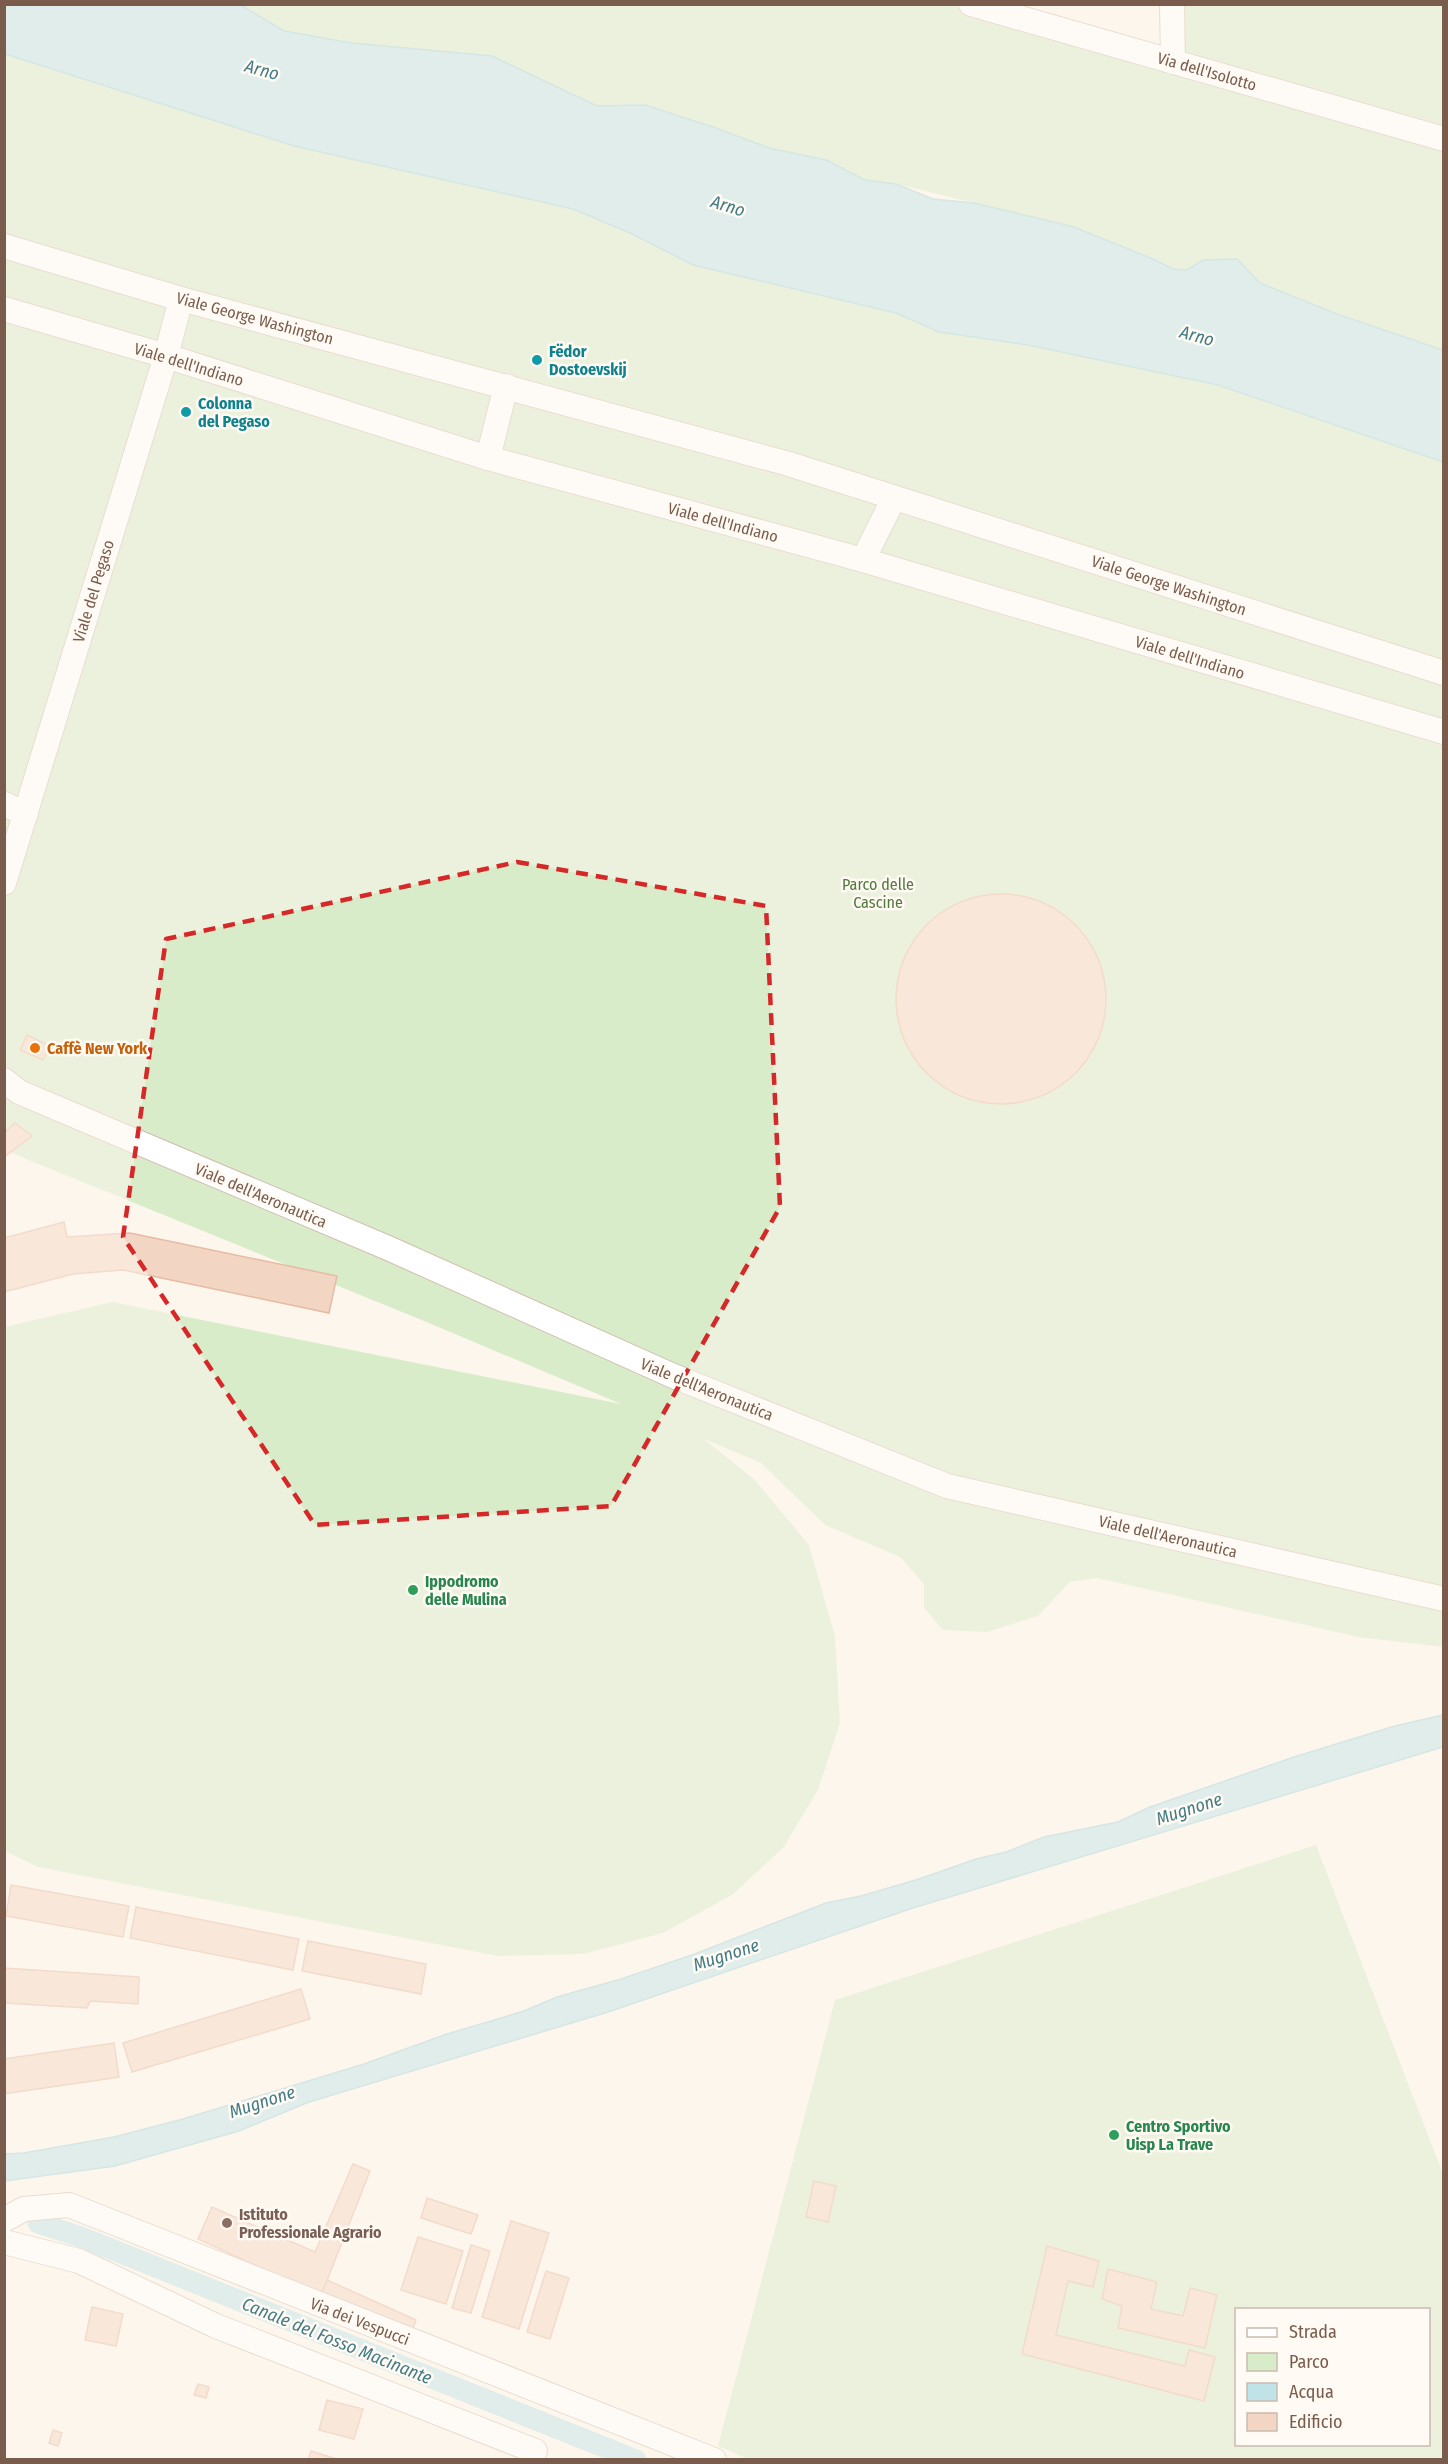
<svg xmlns="http://www.w3.org/2000/svg" width="1448" height="2464" font-family="'Fira Sans Condensed',sans-serif">
<style>
.green{fill:#d8ecc9;fill-rule:evenodd}
.water{fill:#bfe3e8;stroke:#a5d3da;stroke-width:1.5}
.lines{fill:none;stroke-linecap:round;stroke-linejoin:round}
.canal{stroke:#bfe3e8;stroke-width:21}
.building{fill:#f3d5c3;stroke:#e6bba3;stroke-width:1.5}
.minor-casing{stroke:#d1beb0;stroke-width:26}
.minor{stroke:#fff;stroke-width:24}
.marked{fill:none;stroke:#d62828;stroke-width:4.5;stroke-dasharray:12 8;stroke-linejoin:round}
.culture-dot{fill:#0f9aa8;stroke:#fffaf3;stroke-width:2}
.food-dot{fill:#e8710a;stroke:#fffaf3;stroke-width:2}
.leisure-dot{fill:#2e9e5b;stroke:#fffaf3;stroke-width:2}
.education-dot{fill:#8d6e63;stroke:#fffaf3;stroke-width:2}
.labels{text-anchor:middle;stroke-width:5;stroke-linejoin:round;paint-order:stroke}
.street-label{font-size:16px;fill:#7a5c4d;stroke:#fffaf3}
.culture-label{font-size:16px;font-weight:bold;fill:#0d838f;stroke:#fffaf3;text-anchor:start}
.park-label{font-size:16px;fill:#537a41;stroke:#fffaf3}
.food-label{font-size:16px;font-weight:bold;fill:#c56008;stroke:#fffaf3;text-anchor:start}
.leisure-label{font-size:16px;font-weight:bold;fill:#27864d;stroke:#fffaf3;text-anchor:start}
.education-label{font-size:16px;font-weight:bold;fill:#785e54;stroke:#fffaf3;text-anchor:start}
.water-label{font-size:18px;font-style:italic;fill:#437c86;stroke:#fffaf3}
</style>
<rect width="100%" height="100%" fill="#fdf6ec"/>
<g class="green">
<path d="M241,5H951L1443,150V350L1337,314L1260,283L1237,259L1203,260L1187,270L1173,269L1153,259L1074,227L896,184L865,180L826,160L769,148L716,128L645,105L597,106L492,56L352,43L284,31Z"/>
<path d="M1179,5H1443V125L1185,53Z"/>
<path d="M5,54L294,146L573,209L630,233L693,265L896,313L939,332L1025,344L1219,385L1443,462V1647L1358,1637L1097,1578L1070,1582L1038,1616L987,1632L943,1630L924,1608V1584L900,1557L825,1525L761,1463L704,1439L755,1480L809,1545L835,1636L840,1723L818,1790L783,1848L732,1895L663,1933L583,1954L498,1956L38,1867L5,1851L4,1327L112,1302L621,1404L429,1323L9,1152L5,1145Z"/>
<path d="M1316,1845L1443,2174V2459L750,2460L718,2446L835,2000ZM1236,2310H1428V2444H1236Z"/>
</g>
<g class="water">
<path d="M5,4L241,5L284,31L352,43L492,56L597,106L645,105L716,128L769,148L826,160L865,180L896,184L933,199L974,203L1074,227L1153,259L1173,269L1187,270L1203,260L1237,259L1260,283L1337,314L1443,350V462L1218,385L1028,345L939,332L896,313L693,265L630,233L573,209L294,146L5,54Z"/>
<path d="M1443,1715V1747L913,1908L608,2012L309,2102L239,2131L115,2166L5,2181V2154L24,2153L114,2137L183,2119L364,2064L447,2034L524,2011L557,1997L621,1979L692,1955L826,1903L861,1896L919,1879L976,1859L1006,1852L1044,1837L1118,1822L1150,1807L1294,1757L1395,1726Z"/>
</g>
<g class="lines">
<path class="canal" d="M38,2223L81,2237L636,2460"/>
</g>
<g class="building">
<circle cx="1001" cy="999" r="105"/>
<path d="M27,1035L50,1046L43,1060L20,1050Z"/>
<path d="M15,1123L32,1136L4,1157V1133Z"/>
<path d="M64,1222L67,1237L130,1233L337,1276L329,1313L123,1270L73,1274L4,1292V1238Z"/>
<path d="M11,1885L129,1906L123,1937L6,1916Z"/>
<path d="M136,1907L299,1939L293,1970L130,1938Z"/>
<path d="M308,1941L426,1964L421,1994L302,1971Z"/>
<path d="M4,1968L139,1977L138,2004L90,2001L87,2008L4,2003Z"/>
<path d="M301,1989L310,2019L132,2072L123,2043Z"/>
<path d="M114,2043L119,2077L4,2094V2059Z"/>
<path d="M353,2164L370,2171L321,2296L198,2239L212,2207L315,2252Z"/>
<path d="M814,2181L836,2186L828,2222L806,2217Z"/>
<path d="M427,2198L478,2215L471,2234L421,2218Z"/>
<path d="M511,2221L549,2233L519,2329L482,2317Z"/>
<path d="M418,2237L463,2251L446,2304L401,2290Z"/>
<path d="M471,2245L490,2251L471,2313L452,2308Z"/>
<path d="M1047,2246L1099,2261L1093,2287L1068,2281L1056,2335L1185,2366L1189,2350L1215,2357L1204,2401L1022,2354Z"/>
<path d="M1108,2269L1157,2282L1151,2309L1183,2316L1190,2288L1217,2295L1205,2348L1118,2328L1122,2306L1102,2299Z"/>
<path d="M546,2271L569,2278L550,2339L527,2332Z"/>
<path d="M327,2280L416,2320L412,2332L321,2296Z"/>
<path d="M92,2307L123,2314L116,2346L85,2340Z"/>
<path d="M198,2384L209,2387L206,2398L194,2395Z"/>
<path d="M327,2400L363,2409L354,2439L319,2430Z"/>
<path d="M53,2430L62,2433L58,2446L49,2443Z"/>
<path d="M311,2451L340,2460H308Z"/>
</g>
<g class="lines">
<g class="minor-casing">
<g id="minor">
<path d="M971,4L1444,139"/>
<path d="M1172,4L1173,62"/>
<path d="M4,246L181,299L789,464L1444,673"/>
<path d="M4,309L166,356L488,458L863,560L1444,732"/>
<path d="M488,458L506,386"/>
<path d="M863,560L894,498"/>
<path d="M4,804L26,814"/>
<path d="M4,883L166,356L181,299"/>
<path d="M4,1080L19,1092L388,1248L671,1375L947,1486L1444,1599"/>
<path d="M4,2220L24,2209L69,2205L714,2460"/>
<path d="M4,2242L79,2261L216,2326L535,2451"/>
</g>
</g>
<use href="#minor" class="minor"/>
</g>
<path d="M0 0H1448V2464H0ZM517,862L766,906L780,1207L611,1506L315,1525L123,1237L166,939Z" fill="#fdf6ec" fill-opacity=".55" fill-rule="evenodd"/>
<path class="marked" d="M517,862L766,906L780,1207L611,1506L315,1525L123,1237L166,939Z"/>
<g class="culture-dot">
<circle cx="537" cy="360" r="6"/>
<circle cx="186" cy="412" r="6"/>
</g>
<circle class="food-dot" cx="35" cy="1048" r="6"/>
<g class="leisure-dot">
<circle cx="413" cy="1590" r="6"/>
<circle cx="1114" cy="2135" r="6"/>
</g>
<circle class="education-dot" cx="227" cy="2223" r="6"/>
<g class="labels">
<g class="street-label">
<text transform="translate(1207 71) rotate(16)" y="6">Via dell'Isolotto</text>
<text transform="translate(255 318) rotate(15)" y="6">Viale George Washington</text>
<text transform="translate(189 364) rotate(17)" y="6">Viale dell'Indiano</text>
<text transform="translate(723 522) rotate(15)" y="6">Viale dell'Indiano</text>
<text transform="translate(1169 585) rotate(18)" y="6">Viale George Washington</text>
<text transform="translate(93 591) rotate(-73)" y="6">Viale del Pegaso</text>
<text transform="translate(1190 657) rotate(17)" y="6">Viale dell'Indiano</text>
<text transform="translate(261 1195) rotate(23)" y="6">Viale dell'Aeronautica</text>
<text transform="translate(707 1389) rotate(22)" y="6">Viale dell'Aeronautica</text>
<text transform="translate(1168 1536) rotate(13)" y="6">Viale dell'Aeronautica</text>
<text transform="translate(360 2321) rotate(21)" y="6">Via dei Vespucci</text>
</g>
<g class="culture-label">
<text x="549" y="357">Fëdor<tspan x="549" dy="18">Dostoevskij</tspan></text>
<text x="198" y="409">Colonna<tspan x="198" dy="18">del Pegaso</tspan></text>
</g>
<g class="park-label">
<text x="878" y="890">Parco delle<tspan x="878" dy="18">Cascine</tspan></text>
</g>
<g class="food-label">
<text x="47" y="1054">Caffè New York</text>
</g>
<g class="leisure-label">
<text x="425" y="1587">Ippodromo<tspan x="425" dy="18">delle Mulina</tspan></text>
<text x="1126" y="2132">Centro Sportivo<tspan x="1126" dy="18">Uisp La Trave</tspan></text>
</g>
<g class="education-label">
<text x="239" y="2220">Istituto<tspan x="239" dy="18">Professionale Agrario</tspan></text>
</g>
<g class="water-label">
<text transform="translate(262 70) rotate(15)" y="6">Arno</text>
<text transform="translate(728 206) rotate(17)" y="6">Arno</text>
<text transform="translate(1197 336) rotate(15)" y="6">Arno</text>
<text transform="translate(1189 1809) rotate(-18)" y="6">Mugnone</text>
<text transform="translate(726 1955) rotate(-18)" y="6">Mugnone</text>
<text transform="translate(262 2102) rotate(-18)" y="6">Mugnone</text>
<text transform="translate(337 2341) rotate(22)" y="6">Canale del Fosso Macinante</text>
</g>
</g>
<rect width="1448" height="2464" fill="none" stroke="#7a5c4d" stroke-width="12"/>
<rect x="1235" y="2308" width="195" height="138" fill="#fffaf3" stroke="#cabbb1" stroke-width="1.5"/>
<rect x="1247" y="2328" width="30" height="9" fill="#ffffff" stroke="#cabbb1" stroke-width="1.5"/>
<text x="1289" y="2338" font-size="18" fill="#7a5c4d">Strada</text>
<rect x="1247" y="2353" width="30" height="18" fill="#d8ecc9" stroke="#cabbb1" stroke-width="1.5"/>
<text x="1289" y="2368" font-size="18" fill="#7a5c4d">Parco</text>
<rect x="1247" y="2383" width="30" height="18" fill="#bfe3e8" stroke="#cabbb1" stroke-width="1.5"/>
<text x="1289" y="2398" font-size="18" fill="#7a5c4d">Acqua</text>
<rect x="1247" y="2413" width="30" height="18" fill="#f3d5c3" stroke="#cabbb1" stroke-width="1.5"/>
<text x="1289" y="2428" font-size="18" fill="#7a5c4d">Edificio</text>
</svg>
